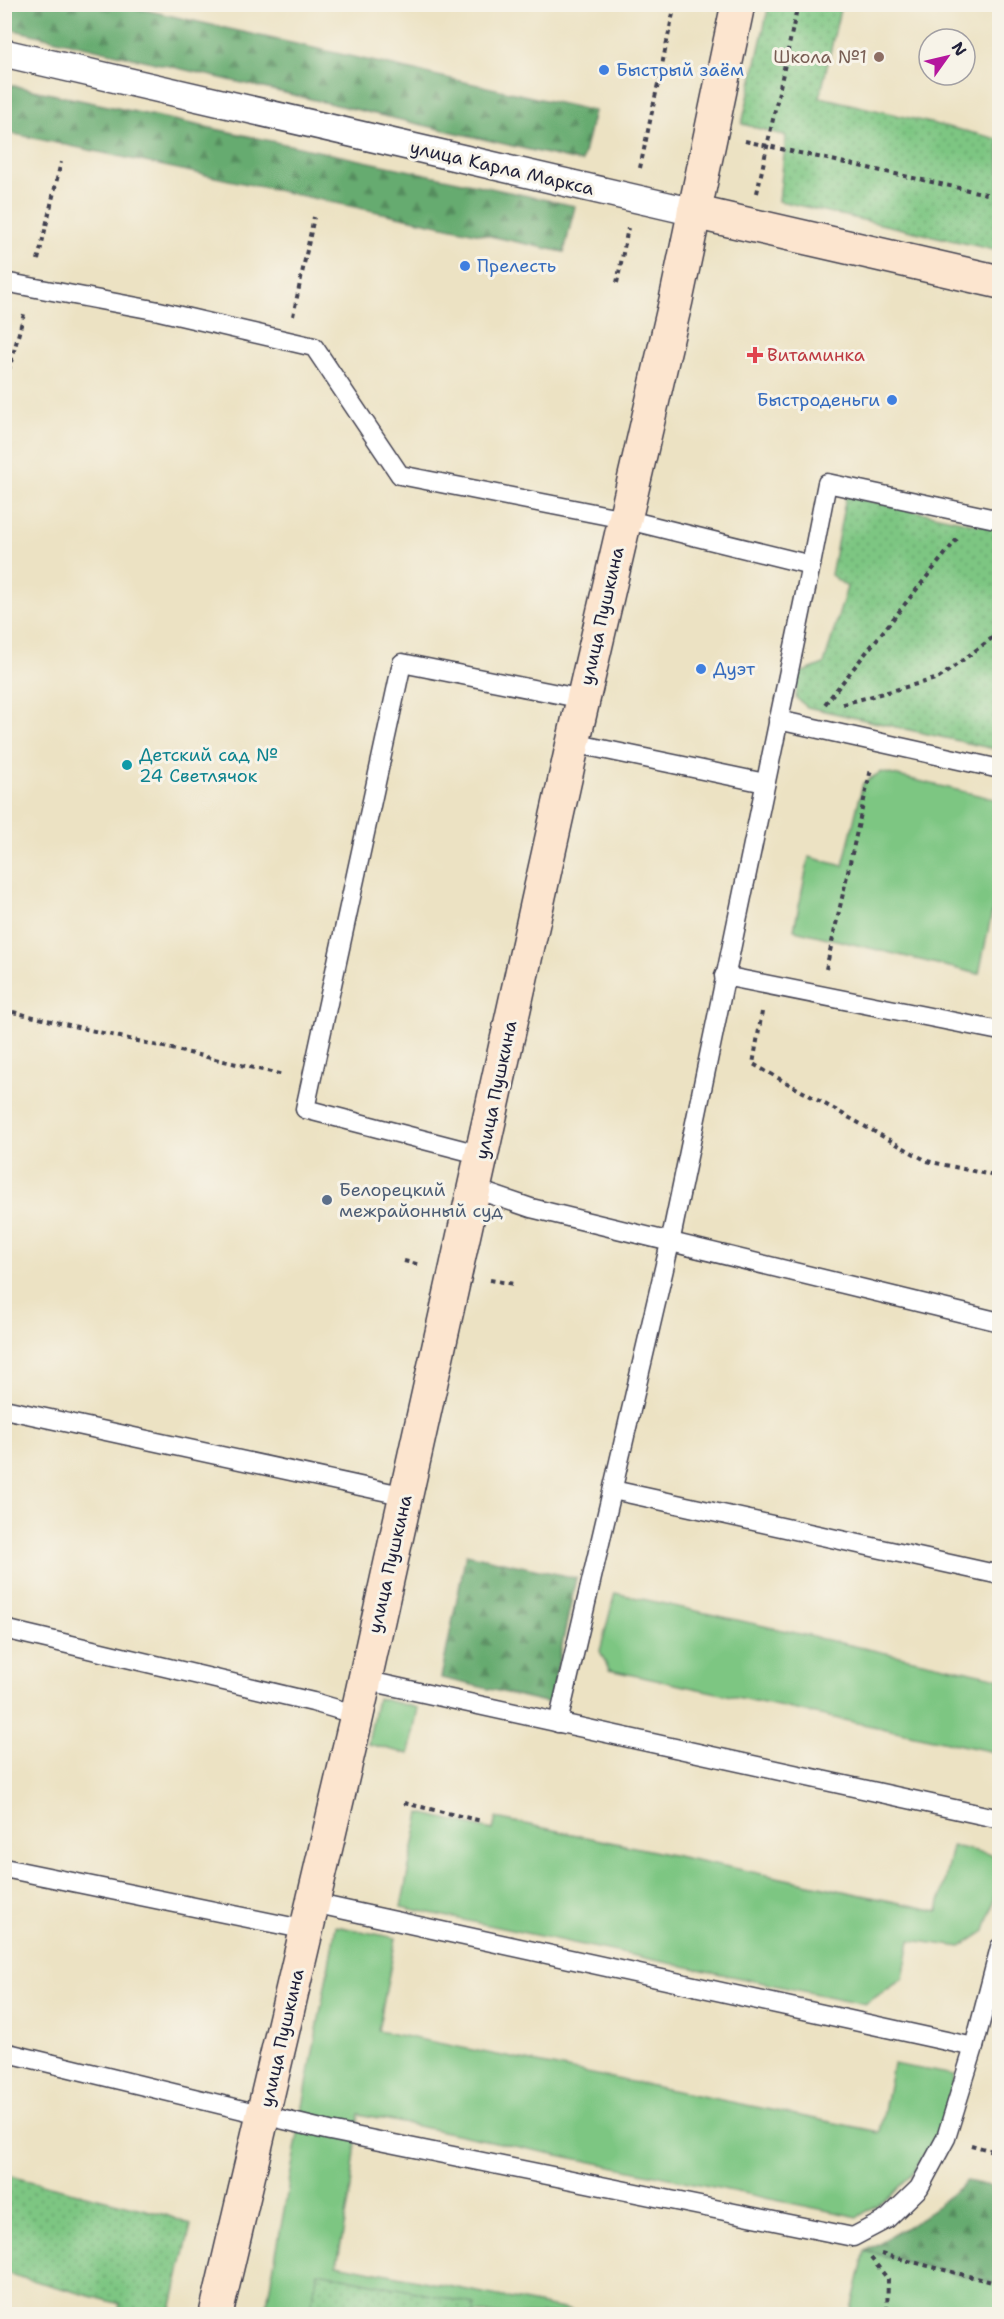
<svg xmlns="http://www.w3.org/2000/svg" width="1004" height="2319" font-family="'Shantell Sans',sans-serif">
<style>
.grass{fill:#7dc682;stroke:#50745e;stroke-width:1.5}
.forest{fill:url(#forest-firs);stroke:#446656;stroke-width:1.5}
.park{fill:url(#park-dots);stroke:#50745e;stroke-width:1.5}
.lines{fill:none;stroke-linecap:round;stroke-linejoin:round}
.service-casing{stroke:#403f4f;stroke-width:21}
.pedestrian-casing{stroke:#403f4f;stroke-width:30}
.secondary-casing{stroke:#403f4f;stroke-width:36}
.path{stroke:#403f4f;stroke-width:4;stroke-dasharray:4.5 4.5;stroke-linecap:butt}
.service{stroke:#fff;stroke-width:18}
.pedestrian{stroke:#fff;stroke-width:27}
.secondary{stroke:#fce5cf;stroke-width:33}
.education-dot{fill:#8d6e63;stroke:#f7f3e8;stroke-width:2}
.shop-dot{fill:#3f7fe0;stroke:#f7f3e8;stroke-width:2}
.health-dot{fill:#e0444e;stroke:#f7f3e8;stroke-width:2}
.culture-dot{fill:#0f9aa8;stroke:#f7f3e8;stroke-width:2}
.service-dot{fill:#5c6f8a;stroke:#f7f3e8;stroke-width:2}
.labels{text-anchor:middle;stroke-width:6;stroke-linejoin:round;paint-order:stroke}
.education-label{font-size:18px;fill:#785e54;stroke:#f7f3e8;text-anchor:end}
.shop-label{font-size:18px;fill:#366cbe;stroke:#f7f3e8;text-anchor:start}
.street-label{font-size:18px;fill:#22223b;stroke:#f7f3e8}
.health-label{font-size:18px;fill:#be3a42;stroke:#f7f3e8;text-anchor:start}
.culture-label{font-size:18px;fill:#0d838f;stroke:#f7f3e8;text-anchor:start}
.service-label{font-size:18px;fill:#4e5e75;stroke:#f7f3e8;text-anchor:start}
</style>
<defs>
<pattern id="forest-firs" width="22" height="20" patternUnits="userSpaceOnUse" patternTransform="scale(1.5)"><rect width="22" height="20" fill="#66ab70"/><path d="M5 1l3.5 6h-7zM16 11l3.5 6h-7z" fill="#548b5d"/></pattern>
<pattern id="park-dots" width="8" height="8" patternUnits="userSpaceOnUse" patternTransform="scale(1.5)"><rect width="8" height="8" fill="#7dc682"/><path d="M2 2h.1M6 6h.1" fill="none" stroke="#66a06c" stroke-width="1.8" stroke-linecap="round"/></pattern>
</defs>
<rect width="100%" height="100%" fill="#f7f3e8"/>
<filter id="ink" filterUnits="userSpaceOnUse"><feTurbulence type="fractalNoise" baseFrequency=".0167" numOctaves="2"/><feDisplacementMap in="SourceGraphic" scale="12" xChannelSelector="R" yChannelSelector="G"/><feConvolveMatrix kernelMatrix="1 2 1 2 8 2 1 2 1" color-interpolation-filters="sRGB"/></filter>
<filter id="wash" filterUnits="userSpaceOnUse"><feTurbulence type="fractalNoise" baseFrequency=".008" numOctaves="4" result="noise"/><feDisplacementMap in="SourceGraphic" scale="24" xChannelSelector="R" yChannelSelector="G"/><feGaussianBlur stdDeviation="1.35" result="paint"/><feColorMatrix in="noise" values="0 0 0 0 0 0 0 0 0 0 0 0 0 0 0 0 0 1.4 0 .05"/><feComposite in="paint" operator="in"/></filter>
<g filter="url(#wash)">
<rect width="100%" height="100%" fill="#ece2c3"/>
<g class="grass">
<path d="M881,772L999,800V879L979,974L794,930L809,857L843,866L863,783Z"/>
<path d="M615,1593L999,1678V1753L609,1670L600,1651Z"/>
<path d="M377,1698L418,1708L409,1754L368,1744Z"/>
<path d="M420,1813L493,1830L496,1818L938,1911L952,1846L999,1856C1000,1882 992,1907 985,1931L961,1947L910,1940L903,1979L865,2004L401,1907Z"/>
<path d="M336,1926L396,1938L378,2031L880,2132L893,2064L955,2075L940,2128L915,2170L891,2196L858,2217L359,2114L350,2196L337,2264L588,2314H265Z"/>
<path d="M865,2251L999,2284V2314H850Z"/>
</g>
<g class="forest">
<path d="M5,4L123,5L594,111L582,162L5,28Z"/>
<path d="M5,84L575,206L564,252L5,132Z"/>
<path d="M466,1554L576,1578L550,1703L441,1678Z"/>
<path d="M967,2181L999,2188V2284L865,2251L924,2217Z"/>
</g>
<g class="park">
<path d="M769,5H841L820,97L999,139V251L779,201L786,136L742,124Z"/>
<path d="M846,496L999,529V750L807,707L796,698L798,674L824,664L847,587L831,575Z"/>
<path d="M5,2175L166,2215L191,2225L170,2314H118L120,2304L5,2273Z"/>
<path d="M318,2272L475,2304L473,2314H309Z"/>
</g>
</g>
<g filter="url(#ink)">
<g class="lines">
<g class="service-casing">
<g id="service">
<path d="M4,282L159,311L314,347L400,475L624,519L811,565L670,1243L558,1723"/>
<path d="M811,565L827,483L1000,520"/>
<path d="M778,720L1000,769"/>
<path d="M573,743L765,783"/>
<path d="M724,976L1000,1031"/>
<path d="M482,1155L305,1109L402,663L583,699"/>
<path d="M475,1189L531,1208L1000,1322"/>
<path d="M4,1409L406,1496"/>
<path d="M613,1490L1000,1575"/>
<path d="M4,1629L313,1702L357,1715"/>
<path d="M364,1680L1000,1819"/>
<path d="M4,1868L307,1930"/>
<path d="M313,1903L974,2047"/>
<path d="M4,2052L330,2131L853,2237L887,2219L919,2188L946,2138L974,2047L1000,1947"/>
</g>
</g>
<g class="pedestrian-casing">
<path id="pedestrian" d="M4,53L694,212"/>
</g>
<g class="secondary-casing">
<g id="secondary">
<path d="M694,212L1000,282"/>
<path d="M216,2314L357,1715L573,743L676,300L738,4"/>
</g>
</g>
<g class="path">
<path d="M745,141L1000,197"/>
<path d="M640,168L675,4"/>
<path d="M757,193L798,4"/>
<path d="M38,260L61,162"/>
<path d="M617,283L628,228"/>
<path d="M293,316L314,217"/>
<path d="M4,388L24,314"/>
<path d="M825,704L957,539"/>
<path d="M843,704L939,678L1000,632"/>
<path d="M826,969L871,769"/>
<path d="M4,1010L284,1075"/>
<path d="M762,1012L753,1064L927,1161L1000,1177"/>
<path d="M404,1261L421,1265"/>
<path d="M490,1280L514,1284"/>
<path d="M404,1803L482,1821"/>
<path d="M971,2145L1000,2153"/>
<path d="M881,2254L1000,2284"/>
<path d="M871,2258L888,2279L887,2314"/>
</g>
<use href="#service" class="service"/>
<use href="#pedestrian" class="pedestrian"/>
<use href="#secondary" class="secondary"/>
</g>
</g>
<circle class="education-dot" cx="879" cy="57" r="6"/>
<g class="shop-dot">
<circle cx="604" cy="70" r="6"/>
<circle cx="465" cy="266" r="6"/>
<circle cx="892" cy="400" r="6"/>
<circle cx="701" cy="669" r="6"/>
</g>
<path class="health-dot" d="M752 346h6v6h6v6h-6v6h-6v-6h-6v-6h6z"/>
<circle class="culture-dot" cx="127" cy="765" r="6"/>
<circle class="service-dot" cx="327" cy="1200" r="6"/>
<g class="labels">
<g class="education-label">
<text x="867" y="63">Школа №1</text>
</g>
<g class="shop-label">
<text x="616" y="76">Быстрый заём</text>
<text x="477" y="272">Прелесть</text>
<text x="880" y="406" text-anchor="end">Быстроденьги</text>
<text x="713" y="675">Дуэт</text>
</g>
<g class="street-label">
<text transform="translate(502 168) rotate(13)" y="6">улица Карла Маркса</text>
<text transform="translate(602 616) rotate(-77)" y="6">улица Пушкина</text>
<text transform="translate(496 1090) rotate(-78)" y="6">улица Пушкина</text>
<text transform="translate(390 1564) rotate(-77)" y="6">улица Пушкина</text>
<text transform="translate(282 2038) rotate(-77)" y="6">улица Пушкина</text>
</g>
<g class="health-label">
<text x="767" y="361">Витаминка</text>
</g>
<g class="culture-label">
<text x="139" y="761">Детский сад №<tspan x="139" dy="21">24 Светлячок</tspan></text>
</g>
<g class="service-label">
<text x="339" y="1196">Белорецкий<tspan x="339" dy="21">межрайонный суд</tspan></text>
</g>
</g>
<rect width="1004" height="2319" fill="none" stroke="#f7f3e8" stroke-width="24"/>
<g transform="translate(947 57) rotate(56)"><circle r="28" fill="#f7f3e8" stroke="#a29fa3" stroke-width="1.5"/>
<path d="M0-4.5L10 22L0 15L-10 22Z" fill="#b5179e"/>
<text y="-9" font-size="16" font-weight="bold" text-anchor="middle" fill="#22223b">N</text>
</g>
</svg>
